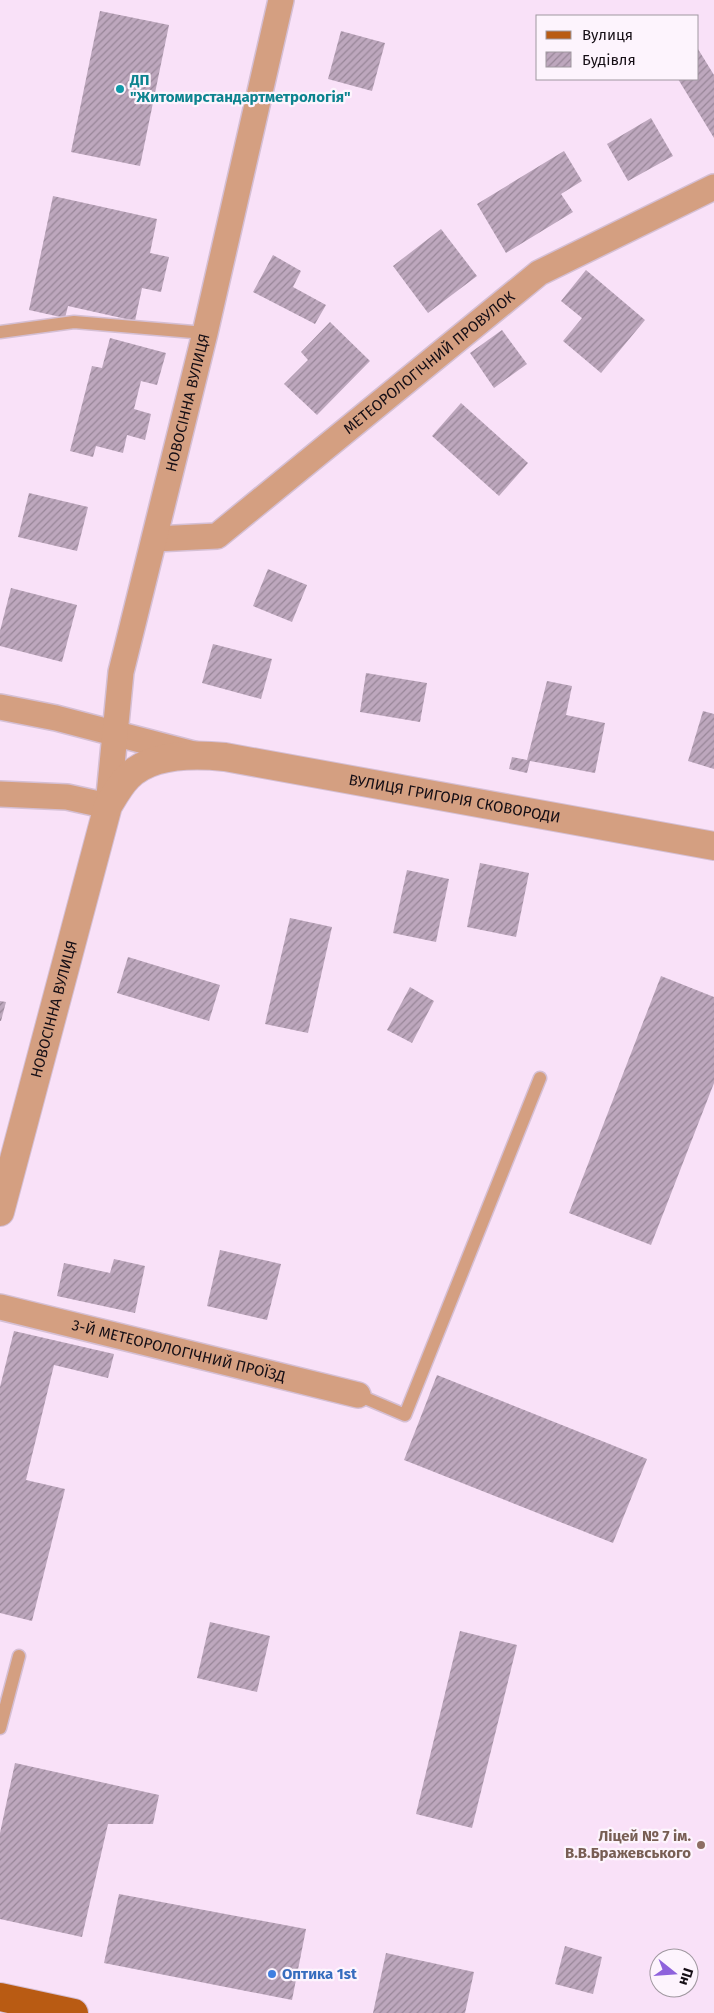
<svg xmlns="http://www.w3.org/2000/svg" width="714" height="2013" font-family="'Fira Sans',sans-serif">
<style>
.building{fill:url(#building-hatch)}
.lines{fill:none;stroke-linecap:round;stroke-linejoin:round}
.service-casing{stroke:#d5bfd4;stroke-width:15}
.minor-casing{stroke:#d5bfd4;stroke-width:28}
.tertiary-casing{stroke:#d5bfd4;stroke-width:30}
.primary-casing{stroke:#d5bfd4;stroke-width:30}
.service{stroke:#d49f81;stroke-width:12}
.minor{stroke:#d49f81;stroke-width:25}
.tertiary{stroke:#d49f81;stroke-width:28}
.primary{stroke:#b95b13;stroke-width:28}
.culture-dot{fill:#0f9aa8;stroke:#fdf4fd;stroke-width:2}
.education-dot{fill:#8d6e63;stroke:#fdf4fd;stroke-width:2}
.shop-dot{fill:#3f7fe0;stroke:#fdf4fd;stroke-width:2}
.labels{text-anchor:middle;stroke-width:4.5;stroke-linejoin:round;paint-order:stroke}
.culture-label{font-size:15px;font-weight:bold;fill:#0d838f;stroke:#fdf4fd;text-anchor:start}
.street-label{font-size:15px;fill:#150e15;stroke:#fdf4fd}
.education-label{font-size:15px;font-weight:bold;fill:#785e54;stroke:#fdf4fd;text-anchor:end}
.shop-label{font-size:15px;font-weight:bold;fill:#366cbe;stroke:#fdf4fd;text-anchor:start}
</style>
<defs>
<pattern id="building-hatch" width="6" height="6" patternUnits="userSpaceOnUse" patternTransform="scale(1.25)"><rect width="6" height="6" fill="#bda7bd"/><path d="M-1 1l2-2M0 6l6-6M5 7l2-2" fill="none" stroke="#988698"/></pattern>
</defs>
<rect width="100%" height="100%" fill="#f9e1f8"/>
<g class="building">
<path d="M100,11L169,25L140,166L71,152Z"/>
<path d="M341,31L385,43L372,91L328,79Z"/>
<path d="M698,49L714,75V138L678,79H698Z"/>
<path d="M651,118L673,156L628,181L607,144Z"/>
<path d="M564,151L582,181L561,194L573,212L506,253L477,204Z"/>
<path d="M53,196L157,219L150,253L169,257L161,292L142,288L135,321L68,306L65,318L29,310Z"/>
<path d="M441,229L477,276L428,313L393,266Z"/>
<path d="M273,255L301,271L293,287L326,305L315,324L253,292Z"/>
<path d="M586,270L645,320L601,373L563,341L582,318L561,301Z"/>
<path d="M330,322L370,361L317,415L284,384L308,360L301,352Z"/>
<path d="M502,330L527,364L494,388L470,353Z"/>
<path d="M110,338L166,353L157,385L141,381L134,409L151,414L145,440L127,435L123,453L96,446L93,457L70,451L92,366L102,368Z"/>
<path d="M461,403L528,463L499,496L432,436Z"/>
<path d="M29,493L88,507L77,551L18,537Z"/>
<path d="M268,569L307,585L292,622L253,606Z"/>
<path d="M11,588L77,605L62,662L0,646V631Z"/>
<path d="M213,644L272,659L261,699L202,683Z"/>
<path d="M366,673L427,683L420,722L360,712Z"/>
<path d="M547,681L572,686L566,715L605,723L595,773L530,761L527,773L509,769L512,757L527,760Z"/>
<path d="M703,711L714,714V769L688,761Z"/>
<path d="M480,863L529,873L516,937L467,927Z"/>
<path d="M407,870L449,879L436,942L393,933Z"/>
<path d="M290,918L332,927L308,1033L265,1024Z"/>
<path d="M128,957L220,985L209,1021L117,993Z"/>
<path d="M661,976L714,997V1083L651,1245L569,1213Z"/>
<path d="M410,987L434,1001L412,1043L387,1030Z"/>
<path d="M0,1001L6,1002L1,1021H0Z"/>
<path d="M220,1250L281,1264L267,1320L207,1306Z"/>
<path d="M114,1259L145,1266L135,1313L57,1296L64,1263L110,1273Z"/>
<path d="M14,1331L114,1354L108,1378L54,1365L26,1480L65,1489L32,1621L0,1613V1387Z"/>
<path d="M437,1375L647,1459L613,1543L404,1460Z"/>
<path d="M210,1622L270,1636L257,1692L197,1678Z"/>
<path d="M460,1631L517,1645L472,1828L416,1814Z"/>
<path d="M15,1763L159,1795L153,1824H108L82,1937L0,1919V1833Z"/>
<path d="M119,1894L306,1929L292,2000L104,1963Z"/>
<path d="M565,1946L602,1957L593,1994L555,1984Z"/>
<path d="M386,1953L474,1972L465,2013H373Z"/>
</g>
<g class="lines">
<g class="service-casing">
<g id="service">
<path d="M0,332L74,322L205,333"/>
<path d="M358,1395L405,1415L540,1078"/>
<path d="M0,1728L19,1656"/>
</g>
</g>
<g class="minor-casing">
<g id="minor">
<path id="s1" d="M155,539L217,536L539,273L714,187"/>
<path d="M0,707L56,718L194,754"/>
<path id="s2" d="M0,794L67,797L108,806L121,672L205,333L281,0"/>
<path id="s3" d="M0,1307L358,1395"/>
</g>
</g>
<g class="tertiary-casing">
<g id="tertiary">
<path id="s4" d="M0,1212L108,806C114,796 120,785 128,777C151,753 195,754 225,757L714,846"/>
</g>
</g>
<g class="primary-casing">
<path id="primary" d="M0,1997L74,2013"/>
</g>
<use href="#service" class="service"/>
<use href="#minor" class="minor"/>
<use href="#tertiary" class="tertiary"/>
<use href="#primary" class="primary"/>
</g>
<circle class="culture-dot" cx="120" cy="89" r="5"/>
<circle class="education-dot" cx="701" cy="1845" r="5"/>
<circle class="shop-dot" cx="272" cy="1974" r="5"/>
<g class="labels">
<g class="culture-label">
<text x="130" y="85">ДП<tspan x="130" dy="17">"Житомирстандартметрологія"</tspan></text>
</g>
<g class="street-label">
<text dy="5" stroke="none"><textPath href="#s1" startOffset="336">МЕТЕОРОЛОГІЧНИЙ ПРОВУЛОК</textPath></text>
<text dy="5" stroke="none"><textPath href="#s2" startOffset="521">НОВОСІННА ВУЛИЦЯ</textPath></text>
<text dy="5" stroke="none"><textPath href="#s4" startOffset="791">ВУЛИЦЯ ГРИГОРІЯ СКОВОРОДИ</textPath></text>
<text dy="5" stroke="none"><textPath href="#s4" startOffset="210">НОВОСІННА ВУЛИЦЯ</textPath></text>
<text dy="5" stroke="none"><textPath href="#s3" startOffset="184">3-Й МЕТЕОРОЛОГІЧНИЙ ПРОЇЗД</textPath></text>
</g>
<g class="education-label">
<text x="691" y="1841">Ліцей № 7 ім.<tspan x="691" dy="17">В.В.Бражевського</tspan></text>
</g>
<g class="shop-label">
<text x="282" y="1979">Оптика 1st</text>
</g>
</g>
<rect x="536" y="15" width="162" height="65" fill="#fdf4fd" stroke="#a098a0"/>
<rect x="546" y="31" width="25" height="8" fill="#b95b13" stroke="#a098a0"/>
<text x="582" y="40" font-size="15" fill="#150e15">Вулиця</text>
<rect x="546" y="52" width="25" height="15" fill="url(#building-hatch)" stroke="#a098a0"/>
<text x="582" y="65" font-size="15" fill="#150e15">Будівля</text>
<g transform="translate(674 1973) rotate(107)"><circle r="24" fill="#fdf4fd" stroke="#a098a0"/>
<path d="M0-4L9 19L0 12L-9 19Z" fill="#8e62dc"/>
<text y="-8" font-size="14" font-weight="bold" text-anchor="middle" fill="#150e15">Пн</text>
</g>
</svg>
